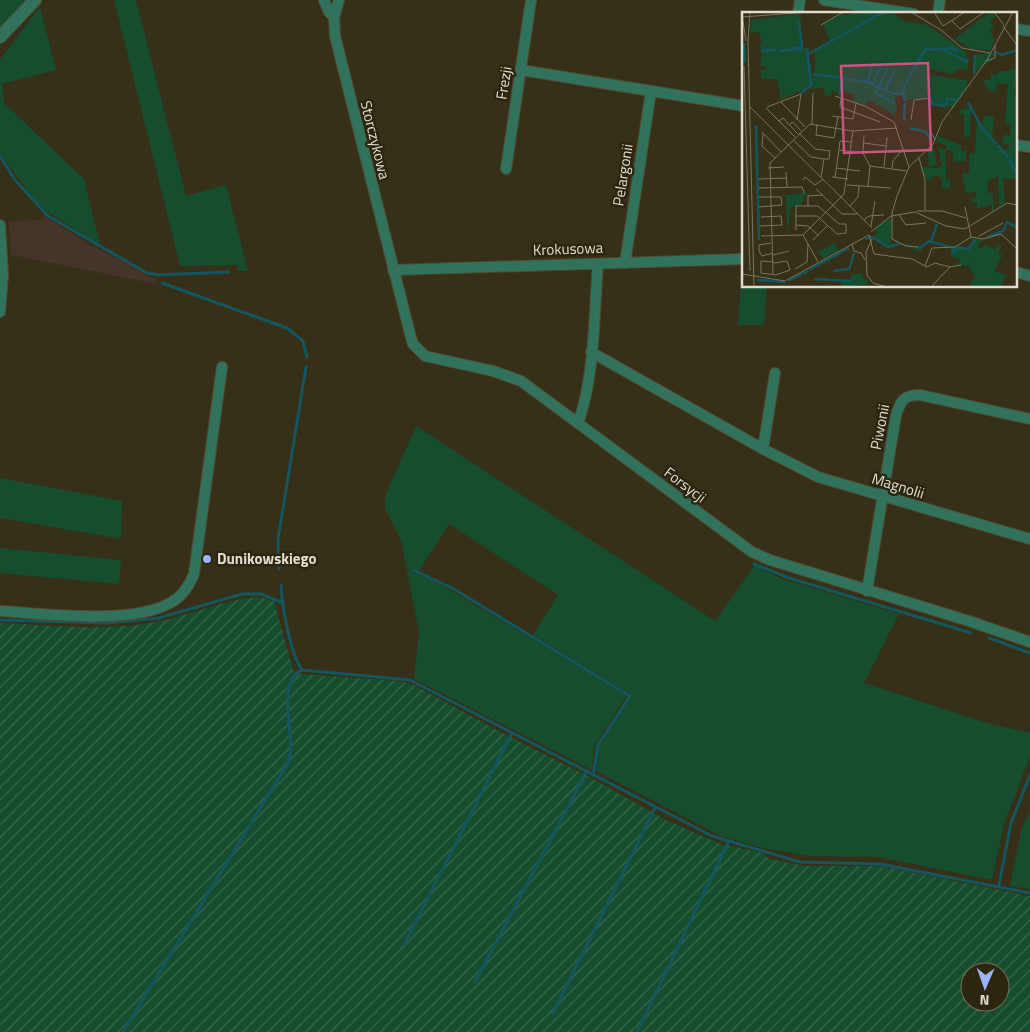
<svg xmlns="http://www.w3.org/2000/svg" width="1030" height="1032" font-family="'Titillium Web',sans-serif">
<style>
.commercial{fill:#443429}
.grass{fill:#174d2f}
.garden{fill:url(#garden-furrows);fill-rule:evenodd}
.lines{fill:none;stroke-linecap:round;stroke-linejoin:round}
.stream{stroke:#14565f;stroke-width:3}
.minor-casing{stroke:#504c34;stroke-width:12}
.tertiary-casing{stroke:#504c34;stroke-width:14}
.minor{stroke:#31725d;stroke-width:10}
.tertiary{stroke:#31725d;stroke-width:12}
.poi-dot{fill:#9bb5fd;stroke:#2b260d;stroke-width:2}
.labels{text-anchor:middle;stroke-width:5;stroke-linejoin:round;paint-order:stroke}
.street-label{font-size:15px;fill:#e0ddce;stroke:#2b260d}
.poi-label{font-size:15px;font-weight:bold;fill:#e0ddce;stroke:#2b260d;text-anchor:start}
.inset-river{fill:none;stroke:#14565f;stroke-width:2.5}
.inset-road{fill:none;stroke:#797560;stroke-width:1}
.view{fill:#cb537e;fill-opacity:0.15;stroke:#cb537e;stroke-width:2.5}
.inset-edge{fill:none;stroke:#e0ddce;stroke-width:2.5}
</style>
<defs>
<pattern id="garden-furrows" width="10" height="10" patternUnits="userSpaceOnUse" patternTransform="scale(1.25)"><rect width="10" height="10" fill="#174d2f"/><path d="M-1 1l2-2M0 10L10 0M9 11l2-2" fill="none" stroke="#38664c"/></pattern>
</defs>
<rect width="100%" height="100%" fill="#353017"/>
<path class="commercial" d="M44,216L88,244L133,266L147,276L156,279V284L11,255L9,221L44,220Z"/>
<g class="grass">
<path d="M0,0H27L0,28Z"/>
<path d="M114,0H136L186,196L226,185L248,271H238V265L180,266Z"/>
<path d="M40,7L56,70L2,84L4,103L84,179L100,245L46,211L32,197L0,153V59Z"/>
<path d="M742,273L744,286H767L764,325H738Z"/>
<path d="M416,426L715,621L755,565L780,578L899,614L864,683L987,723L1030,733V756L1004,824L992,880L878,857L811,856L763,848L721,836L596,771L599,746L631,697L630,694L533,635L558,595L449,524L419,571L410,568L411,571L438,583L627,695L594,747L592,770L414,679L419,632L401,540L385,508V496Z"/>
<path d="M0,478L122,501L121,539L0,518Z"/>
<path d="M0,548L121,560L119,584L0,573Z"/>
<path d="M1030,810V889L1010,886L1021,831Z"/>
</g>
<path class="garden" d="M260,597L274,601L293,670L299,674L400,681L414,685L512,738L586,775L668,821L721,844L763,853L769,859L805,866H880L1030,896V1032H0V623C52,625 108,632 160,621C194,614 225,599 260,597ZM970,972H1000V1002H970Z"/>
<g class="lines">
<g class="stream">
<path d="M0,156L15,180L48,216L147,273L158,275L229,272"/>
<path d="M162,283L287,328L303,341L307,357"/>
<path d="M754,564L789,578L971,633"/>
<path d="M279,569L278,539L306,367"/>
<path d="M413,570L452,588L630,696L598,745L593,775"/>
<path d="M281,585C282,606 290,653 302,670L410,680L712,836L800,862L880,864L1030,893"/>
<path d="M0,620L108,623L159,618L242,594H261L281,602"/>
<path d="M989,638L1030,653"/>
<path d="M999,885L1011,823L1030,775"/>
<path d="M404,945L512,733"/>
<path d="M475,982L587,771"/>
<path d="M553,1013L655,808"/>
<path d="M123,1032L288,763C298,739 274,683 302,670"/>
<path d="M637,1032L729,841"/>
</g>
<g class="minor-casing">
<g id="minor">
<path d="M324,0L329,12L334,17"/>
<path d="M339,0L334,17L335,36L410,334L413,344L425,356L493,371L521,381L752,552L770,560L969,621L1030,642"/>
<path d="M824,0L914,14"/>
<path d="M798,14L800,0"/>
<path d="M938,14L940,0"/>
<path d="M1016,29L1030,31"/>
<path d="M521,70L744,106"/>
<path d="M1016,145L1030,147"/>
<path d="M506,169L531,0"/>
<path d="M0,225L3,275L0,312"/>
<path d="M625,263L651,91"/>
<path d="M393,270L744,259"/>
<path d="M1016,272L1030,276"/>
<path d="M591,352L763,449L818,477L1030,539"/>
<path d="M578,423C595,378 594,312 598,264"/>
<path d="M763,449L775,373"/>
<path d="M867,591L896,415C901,400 904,395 920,395L1030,419"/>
<path d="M0,611C45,614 131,625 170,603C182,597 189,586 194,574L222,367"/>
</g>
</g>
<g class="tertiary-casing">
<path id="tertiary" d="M0,37L35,0"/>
</g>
<use href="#minor" class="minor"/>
<use href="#tertiary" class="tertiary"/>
</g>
<circle class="poi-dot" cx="207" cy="559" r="5"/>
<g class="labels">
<g class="street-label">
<text transform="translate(504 83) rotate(-81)" y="5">Frezji</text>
<text transform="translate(375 140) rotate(76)" y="5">Storczykowa</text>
<text transform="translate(623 175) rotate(-81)" y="5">Pelargonii</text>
<text transform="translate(568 249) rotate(-2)" y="5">Krokusowa</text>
<text transform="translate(880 427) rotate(-79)" y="5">Piwonii</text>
<text transform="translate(685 485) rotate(37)" y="5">Forsycji</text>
<text transform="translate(898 486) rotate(17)" y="5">Magnolii</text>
</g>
<g class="poi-label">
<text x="217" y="564">Dunikowskiego</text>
</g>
</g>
<g transform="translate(742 12)">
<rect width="275" height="275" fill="#353017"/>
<path d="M248,0L254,4L248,9L252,15L248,18L252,30L249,38L230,37L213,27ZM269,56L275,57L272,83L275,84V168L261,166L263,190L257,195L256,164L245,169L246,181H251L252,198L250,199V192L242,196L239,192V196L235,197V190H229V186H234V180L224,181L220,161H227L228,141H233L235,105L240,114L242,104L252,105L250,127L259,138L267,137V132L260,133L262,122L268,124L269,113L263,112L266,72H254L256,59H268ZM71,62L101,66L96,82L90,78L89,84L82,83L83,76L68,77ZM102,67L125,70L152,82L155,96L152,103L127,88L123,93L111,89L113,83L99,79ZM229,96L228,125H222V102L218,101L219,97ZM196,124L219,133V139H224V149L212,150L211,139L204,138L205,134L194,129ZM191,133L195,153L187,154L186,139ZM196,135L203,138L204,167H208V177L200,176V168L197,164H190L189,168H186L182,163L180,155L197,156L200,152ZM62,177L65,184L61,185L60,192L48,196V203L53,204H48L45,222L44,185L39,184L61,181ZM235,232L238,236L245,233L254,238L255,232L259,233L256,244L259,241L260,244L252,259L264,263L259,275H226L233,264L227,254L240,253L234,250L232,236ZM120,261L122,267L128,269L123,273L99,275V269L111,270L113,268H109V263Z" fill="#174d2f"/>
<path d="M229,226L242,228L232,236L234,250L240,253L235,262L232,255L216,253L218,248L208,243L210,236L203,234L185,230L178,240L158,232L149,234L156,230L177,236L187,229L226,237L232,232Z" fill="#174d2f"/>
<path d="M92,231L97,238L81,247L76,240Z" fill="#174d2f"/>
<path d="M58,2L61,36H65L70,61L69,74L39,88L35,67H19V58L24,57V54H18L20,41L16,34L20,33L19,27L17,20L8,21L9,8ZM149,206V234H145L129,225L134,223V216Z" fill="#174d2f"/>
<path d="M111,0H150L161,9L185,13L224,40L226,58L214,57L213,62L188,58V63L225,68V75L211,95L191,92L188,85L164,88L161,82L152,81L125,69L73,62V39L88,30L81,12L101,1L104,4ZM253,40L249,49L232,60L233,43ZM249,62L255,63L254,80L248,79L242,71L243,68H249Z" fill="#174d2f"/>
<path class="inset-river" d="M2,31L3,50M51,36L60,35L57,10M201,37L210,36L217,39M183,38L200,37L225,50L226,47M19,39L34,38M38,39L60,37M254,40L260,43L275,38M66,42L142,0M71,62L126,70L152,82H161L163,89M232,62L233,43M125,69L132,51M131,72L139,54M136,74L133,81L152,91M137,74L146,56M144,77L152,59M59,81L69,73L65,36M161,82L162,74L185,35M97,83L101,68M189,86L190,92L203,94L205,87L215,88M226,90L240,116L255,132M162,108L163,91M14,113L17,228M168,116L184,120L190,129M256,133L266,146M267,147L275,163M245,225L261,219L265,210L275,216M123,227L130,225L146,235L157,232M189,230L195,212M178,236L187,229L205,234M210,236L212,240L216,235L226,237L233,228M67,258L107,236M91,259L107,257L112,241M72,267L89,268M15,268L43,270M90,268L111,269M46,269L66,259"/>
<path class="inset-road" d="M8,0L6,29L12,275M169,0L199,18L220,36L248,41M192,0L201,14M252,0L262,13M0,3L4,29M0,5L67,0M210,9L218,17L241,1M79,13L101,0M201,14L223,0M261,14L275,33M244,49L253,46V33M2,54L8,259M187,81L188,118L193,128M93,84L123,94L152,110L167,155M99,86L98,95L138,110M39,90L63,115M7,94L130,216M25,95L59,82L55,108M24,96L53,125M90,104L111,107L114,91M169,108L172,88L188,86M37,109L41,106L56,122M48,112L51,110L59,119M70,112L71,81M75,112L74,123L92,126L96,105M20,120L39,140M57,121L73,137L88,139L87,147H82M21,122L20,134L33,146M122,123L121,141L128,154L165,159M51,128L69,145L82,147L79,165M122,131L144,134M97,138L121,141M177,146L183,168V198M142,155L145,125M26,156L42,155M94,156L118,159M150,156L151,149L160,138M44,160L45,175M90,165L106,167M93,166L98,129L110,130M17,167L44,166M61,168L63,165L73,173L81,167M105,173L149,176M126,174L128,154M17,176L60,175L62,181M74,177L100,202H115M17,185H39L40,193L17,195M66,194V184L81,183M108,194L116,185L117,174M223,195L229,225L241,227L259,222L275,237M175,199H200L224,206M157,203L164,213L184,211M54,204V194H76L97,212H104M122,208L127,204L142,203M54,213L66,214L76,223M18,214L40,213L39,204L19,205M129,214L133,189M54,218V204H75L95,222L104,221V212M129,220L149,204L173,200L204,214L223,217L265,191L275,193M61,223L76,250M127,223L132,242L170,247L185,255L193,251L208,255L219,253M19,224L61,223L102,182L111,119M237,224L261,211M130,227L124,240L125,263L131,271L145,275M71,228L85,214M29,231L17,233V239L20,244L31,241M110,232L112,239L119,241L123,248M177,235L164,234L150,227V201L155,184L167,155L191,132L200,110L245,48L271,0M31,243L47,239M32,250L19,249V261L34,263L48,258L45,249L32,251M183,254L190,236L213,235L229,225M53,257L65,250L66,232M0,262L43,269L127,223M31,262L28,151L68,112L110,119L155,116M189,275L208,255"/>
<path class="view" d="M186,51L189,138L102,141L99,54Z"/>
<rect width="275" height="275" class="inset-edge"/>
</g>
<g transform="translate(985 987) rotate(182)"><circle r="24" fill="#2b260d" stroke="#736f5a"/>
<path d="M0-4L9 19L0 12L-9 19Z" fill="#9bb5fd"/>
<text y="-8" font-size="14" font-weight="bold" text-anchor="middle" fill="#e0ddce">N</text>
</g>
</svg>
